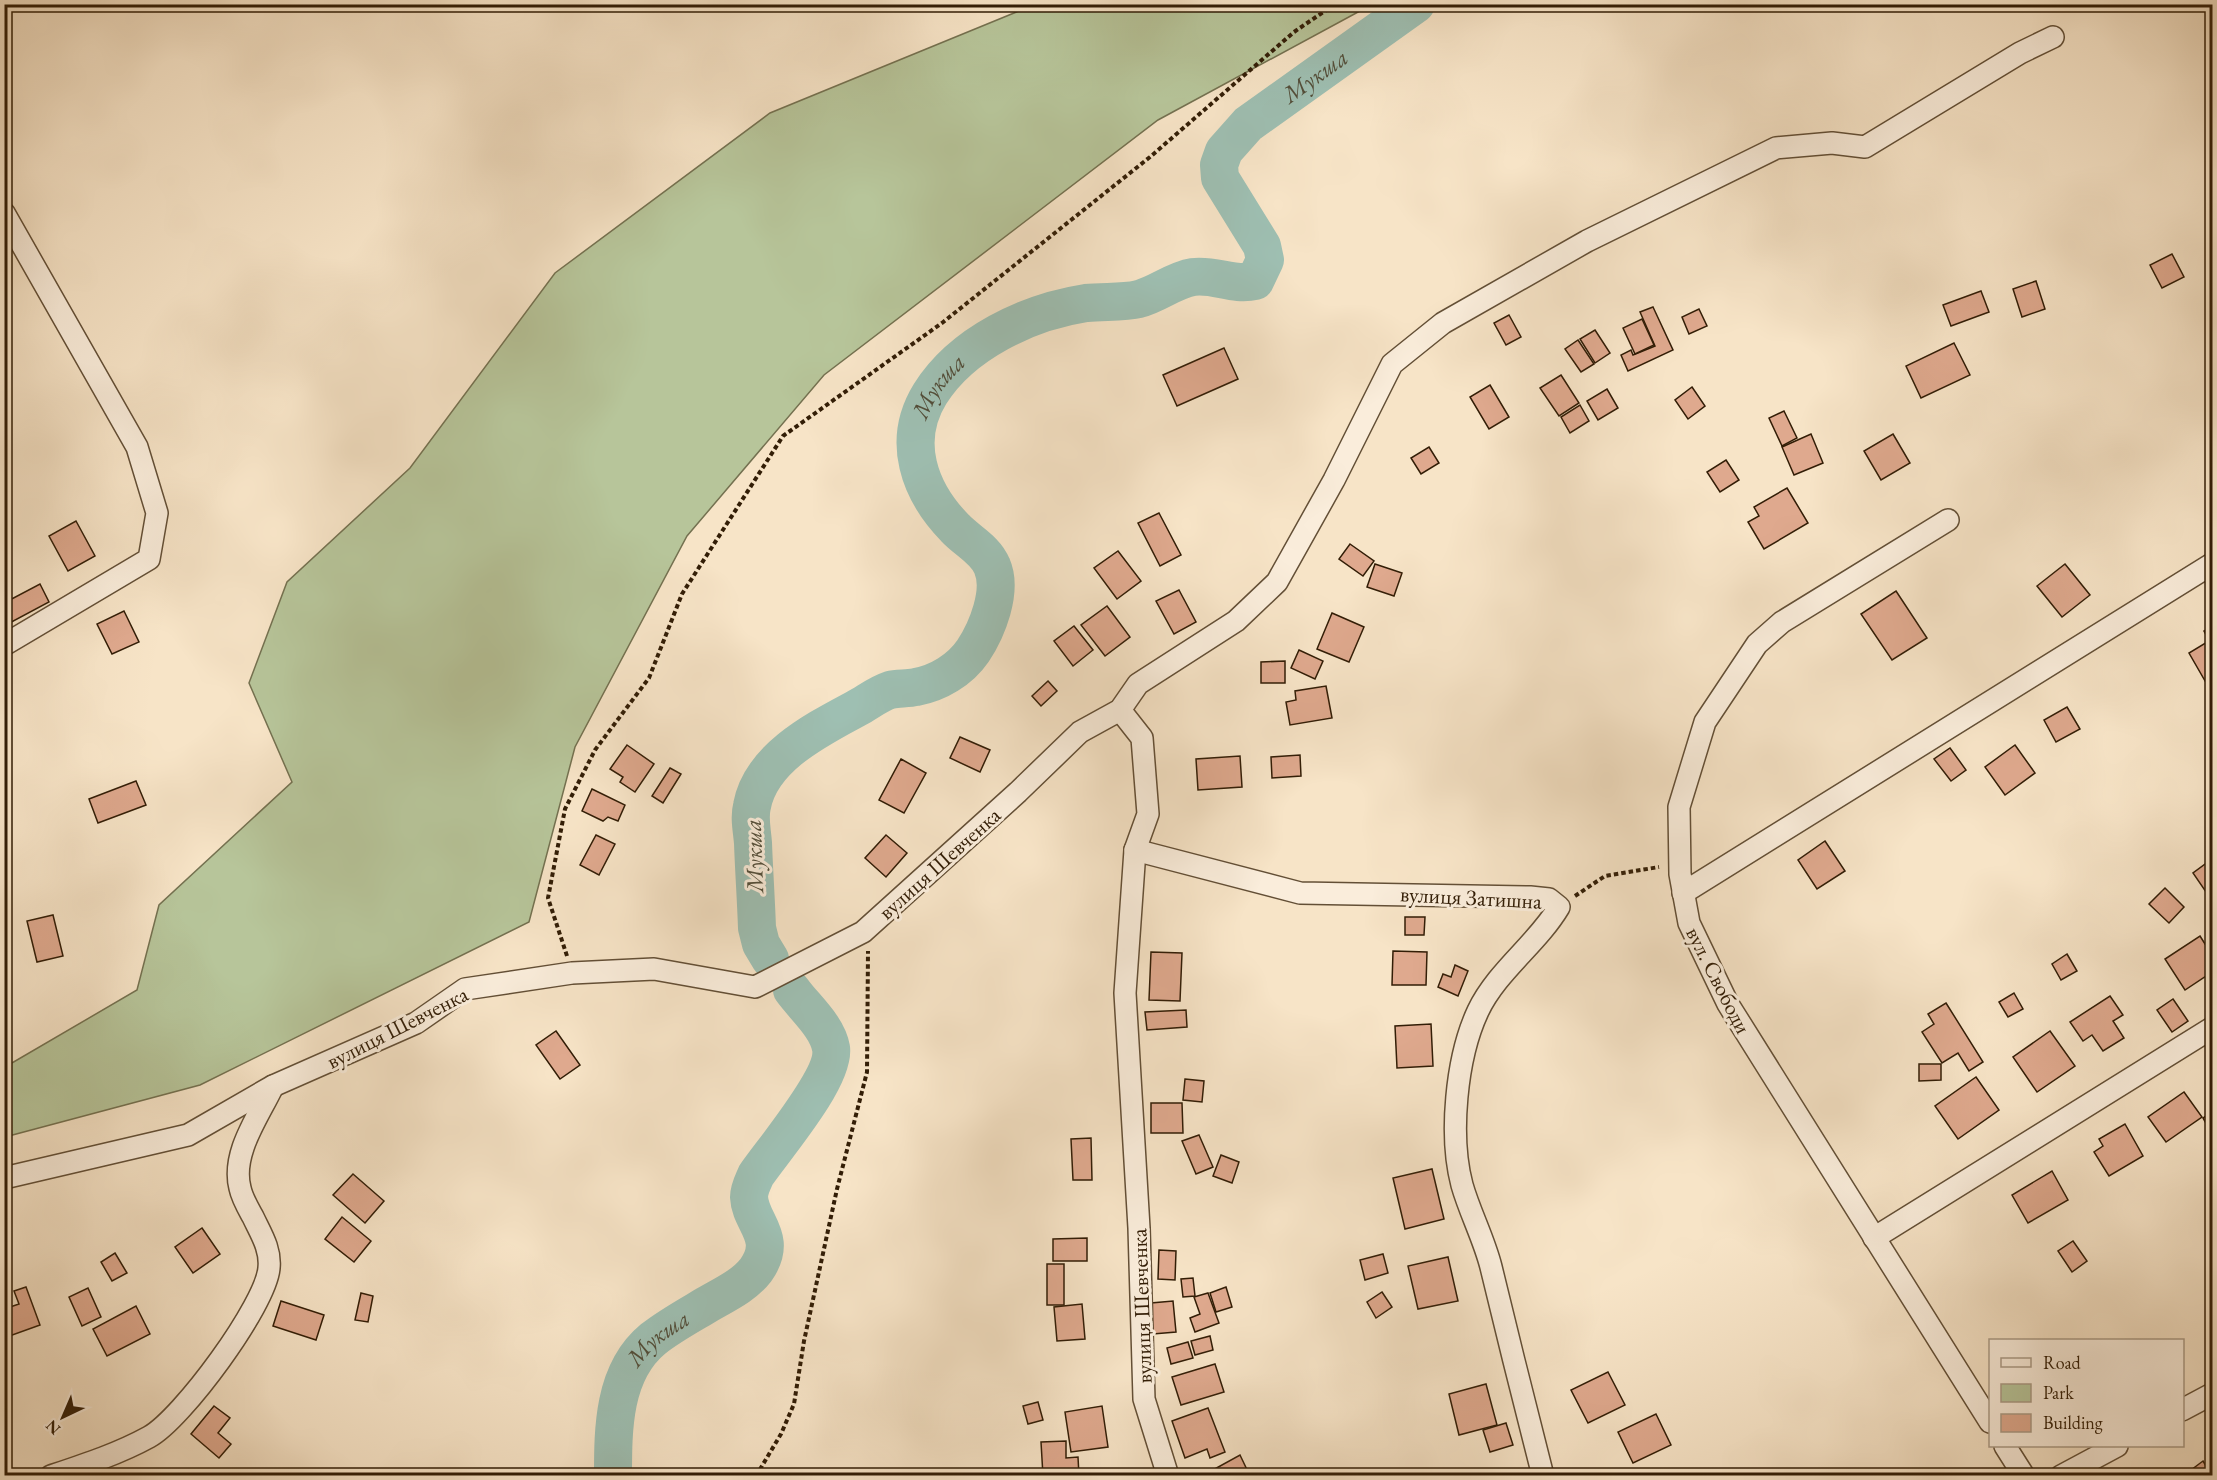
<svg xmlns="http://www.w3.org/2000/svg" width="2217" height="1480" font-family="'EB Garamond',serif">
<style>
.green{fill:#b7c59a;stroke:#747150;stroke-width:1.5}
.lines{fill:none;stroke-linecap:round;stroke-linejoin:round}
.river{stroke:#9ebfb2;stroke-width:38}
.building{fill:#dfa98e;stroke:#321d06;stroke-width:1.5}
.minor-casing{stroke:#634f36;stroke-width:24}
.path{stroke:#321d06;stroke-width:4;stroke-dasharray:4.5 3;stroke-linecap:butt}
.minor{stroke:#faeddb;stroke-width:21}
.labels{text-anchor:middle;stroke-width:6;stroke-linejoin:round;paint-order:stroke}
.street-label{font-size:22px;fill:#321d06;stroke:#faeddb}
.water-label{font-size:24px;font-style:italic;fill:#524e3a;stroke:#faeddb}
</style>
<rect width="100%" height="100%" fill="#f7e4c7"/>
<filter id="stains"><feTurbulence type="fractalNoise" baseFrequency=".00333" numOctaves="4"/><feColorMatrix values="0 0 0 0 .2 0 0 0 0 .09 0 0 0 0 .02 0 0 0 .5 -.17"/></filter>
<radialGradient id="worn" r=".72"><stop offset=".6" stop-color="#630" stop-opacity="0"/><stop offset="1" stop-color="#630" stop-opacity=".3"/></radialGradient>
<path class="green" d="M1036,4L1371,5L1158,120L824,375L687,536L575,747L529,922L200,1085L5,1137V1067L137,990L159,905L292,782L249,683L287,582L410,468L555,273L770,113Z"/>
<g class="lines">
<g class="river">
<path id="s1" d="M770,959L761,944L757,928C756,899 754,871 753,843C752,830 749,818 752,806C761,757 818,729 857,708C868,702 878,694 890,690C898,688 907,689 916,687C938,683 960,670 973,651C987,630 1003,591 992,566C985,549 967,541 955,528C919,491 901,441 930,394C962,343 1028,312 1086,303C1104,301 1122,303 1139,299C1158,294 1174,280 1193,277C1215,274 1233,286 1255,281L1265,260L1262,246L1220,178L1219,165L1224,151L1248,124L1416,4"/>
<path id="s2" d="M613,1476C613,1429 613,1372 653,1339C668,1327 686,1317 703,1307C721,1296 743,1287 756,1270C779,1237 750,1223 749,1197C749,1189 753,1182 756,1175C773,1150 836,1077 831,1048C827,1026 805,1008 792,990"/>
</g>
</g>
<g class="building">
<path d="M2172,254L2184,277L2162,288L2150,265Z"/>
<path d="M2036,281L2045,309L2022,317L2013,289Z"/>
<path d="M1981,291L1989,312L1951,326L1943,305Z"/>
<path d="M1653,307L1673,350L1628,371L1621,355L1631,350L1633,355L1655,346L1640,312Z"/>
<path d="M1699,309L1707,326L1689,334L1682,317Z"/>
<path d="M1509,315L1521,337L1506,345L1494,323Z"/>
<path d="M1642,319L1654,345L1635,354L1623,328Z"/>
<path d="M1595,330L1610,353L1595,363L1580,339Z"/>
<path d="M1578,340L1594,364L1581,372L1565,349Z"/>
<path d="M1954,343L1970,375L1921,398L1906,366Z"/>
<path d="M1224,348L1238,379L1177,406L1163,375Z"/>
<path d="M1561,375L1579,403L1559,416L1540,388Z"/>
<path d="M1490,385L1509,417L1489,429L1470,397Z"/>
<path d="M1692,387L1705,406L1688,419L1675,400Z"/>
<path d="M1607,389L1618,408L1598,420L1587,401Z"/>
<path d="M1580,405L1589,421L1570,433L1561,417Z"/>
<path d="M1784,411L1797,438L1782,446L1769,418Z"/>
<path d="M1811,434L1823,463L1794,475L1782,447Z"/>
<path d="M1893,434L1910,463L1881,480L1864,451Z"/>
<path d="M1429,447L1439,463L1421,474L1411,458Z"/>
<path d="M1726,460L1739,480L1720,492L1707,472Z"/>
<path d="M1787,488L1808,523L1764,549L1748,522L1759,516L1754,507Z"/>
<path d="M1159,513L1181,555L1160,566L1138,523Z"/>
<path d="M76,521L95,556L68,571L49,536Z"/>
<path d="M1350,544L1374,561L1363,576L1339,559Z"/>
<path d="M1118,551L1141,581L1117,599L1094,568Z"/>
<path d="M1375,564L1402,573L1394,596L1367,587Z"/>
<path d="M2065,564L2090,595L2062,617L2037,586Z"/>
<path d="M40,584L49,602L4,626V603Z"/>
<path d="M1179,590L1196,622L1174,634L1156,601Z"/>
<path d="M1896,591L1927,638L1892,660L1861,614Z"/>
<path d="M1107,606L1130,637L1105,656L1081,625Z"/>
<path d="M124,611L139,642L112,654L97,624Z"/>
<path d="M1332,613L1364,627L1349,662L1317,649Z"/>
<path d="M1074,626L1093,650L1073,666L1054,641Z"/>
<path d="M2212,626V693L2189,653L2209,641L2204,631Z"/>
<path d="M1299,650L1323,661L1315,679L1291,668Z"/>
<path d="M1285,661V683H1261V662Z"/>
<path d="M1048,681L1057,691L1041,706L1032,696Z"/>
<path d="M1326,686L1332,718L1290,725L1286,702L1296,700L1295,691Z"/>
<path d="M2067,707L2080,729L2056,742L2044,720Z"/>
<path d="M960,737L990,750L980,772L950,758Z"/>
<path d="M627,745L654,764L635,792L620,782L623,777L610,769Z"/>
<path d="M2015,745L2035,773L2005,795L1985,767Z"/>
<path d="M1950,748L1966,770L1951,781L1934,759Z"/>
<path d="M1300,755L1301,776L1272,778L1271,757Z"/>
<path d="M1240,756L1242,787L1198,790L1196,759Z"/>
<path d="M901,759L926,773L904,813L879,800Z"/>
<path d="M670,768L681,774L663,803L652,796Z"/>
<path d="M136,781L146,805L98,823L89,799Z"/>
<path d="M592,789L625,805L618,821L608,817L603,821L582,811Z"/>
<path d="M596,835L615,844L599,875L580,865Z"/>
<path d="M886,835L907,853L886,877L865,858Z"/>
<path d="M1825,841L1845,871L1817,889L1798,860Z"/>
<path d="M2212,859V887L2206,892L2193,873Z"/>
<path d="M2165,888L2184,907L2169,923L2149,904Z"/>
<path d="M53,915L63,956L37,962L27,921Z"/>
<path d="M1405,917H1425L1424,935H1405Z"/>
<path d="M2200,936L2212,955V972L2185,990L2165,959Z"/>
<path d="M1393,951L1427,952L1426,985H1392Z"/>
<path d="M1151,952L1182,953L1180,1001L1149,1000Z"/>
<path d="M2067,954L2077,971L2061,980L2052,964Z"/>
<path d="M1455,965L1468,971L1458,996L1438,987L1443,974L1451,977Z"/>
<path d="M2014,993L2023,1009L2008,1017L1999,1002Z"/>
<path d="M2110,996L2123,1015L2113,1021L2124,1038L2103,1051L2092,1035L2083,1041L2070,1022Z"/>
<path d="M2173,999L2188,1021L2172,1032L2157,1010Z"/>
<path d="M1946,1003L1983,1062L1969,1071L1958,1053L1942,1063L1922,1032L1934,1024L1928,1014Z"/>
<path d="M1186,1010L1187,1027L1147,1030L1145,1012Z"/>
<path d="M1431,1024L1433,1066L1397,1068L1395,1026Z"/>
<path d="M556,1031L580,1065L560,1079L536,1045Z"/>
<path d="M2050,1031L2075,1066L2037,1092L2013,1057Z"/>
<path d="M1919,1064H1941V1080L1919,1081Z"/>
<path d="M1976,1077L1999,1110L1958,1139L1935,1106Z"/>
<path d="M1185,1079L1204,1081L1202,1102L1183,1100Z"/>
<path d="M2184,1092L2202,1117L2166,1142L2148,1117Z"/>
<path d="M1151,1103H1182L1183,1133H1151Z"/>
<path d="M2212,1112V1134L2203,1118Z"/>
<path d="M2125,1124L2143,1156L2109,1176L2094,1152L2103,1146L2099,1139Z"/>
<path d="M1199,1135L1213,1167L1196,1174L1182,1141Z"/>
<path d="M1091,1138L1092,1180H1073L1071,1139Z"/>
<path d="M1221,1155L1239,1162L1232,1183L1213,1176Z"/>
<path d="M1432,1169L1444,1219L1405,1229L1393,1178Z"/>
<path d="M2052,1171L2068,1200L2028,1223L2012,1195Z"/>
<path d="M353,1174L384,1201L365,1223L333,1195Z"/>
<path d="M342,1217L371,1241L354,1262L325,1239Z"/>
<path d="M202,1228L220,1254L193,1273L175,1247Z"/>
<path d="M1087,1238V1261H1053V1239Z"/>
<path d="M2073,1241L2087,1261L2072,1272L2058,1251Z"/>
<path d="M1159,1250L1176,1251L1175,1280L1158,1279Z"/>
<path d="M115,1253L127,1273L112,1281L101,1262Z"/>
<path d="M1383,1254L1388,1273L1365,1280L1360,1260Z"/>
<path d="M1448,1257L1458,1301L1418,1309L1408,1266Z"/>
<rect x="1047" y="1264" width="17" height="41"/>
<path d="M1193,1278L1195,1296L1183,1297L1181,1279Z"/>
<path d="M26,1287L40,1325L4,1338V1309L19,1304L14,1291Z"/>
<path d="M1226,1287L1232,1307L1216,1312L1210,1293Z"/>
<path d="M88,1288L101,1317L82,1326L69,1297Z"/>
<path d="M1382,1292L1392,1307L1376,1318L1367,1302Z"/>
<path d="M361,1293L373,1296L368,1322L355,1320Z"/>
<path d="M1208,1293L1219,1323L1195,1332L1190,1318L1200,1314L1194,1297Z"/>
<path d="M281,1301L324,1315L316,1340L273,1326Z"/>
<path d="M1173,1301L1176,1332L1153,1334L1151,1303Z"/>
<path d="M1082,1304L1085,1339L1057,1341L1054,1307Z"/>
<path d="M136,1306L150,1334L107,1356L93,1329Z"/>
<path d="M1210,1336L1213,1350L1195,1355L1191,1341Z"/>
<path d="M1188,1342L1193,1358L1171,1364L1167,1348Z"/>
<path d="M1215,1364L1224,1392L1181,1405L1172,1377Z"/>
<path d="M1608,1372L1625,1405L1588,1423L1571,1390Z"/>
<path d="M1486,1384L1497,1425L1459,1435L1449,1394Z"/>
<path d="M1038,1402L1043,1420L1028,1424L1023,1406Z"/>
<path d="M214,1406L230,1418L218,1433L231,1444L219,1458L191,1434Z"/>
<path d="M1102,1406L1108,1447L1071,1452L1065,1412Z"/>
<path d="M1208,1408L1225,1452L1210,1458L1207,1449L1185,1458L1172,1421Z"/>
<path d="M1656,1414L1671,1445L1633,1463L1618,1432Z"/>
<path d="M1506,1423L1513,1445L1490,1452L1483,1430Z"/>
<path d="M1066,1441V1458L1078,1457L1079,1476H1043L1041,1442Z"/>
<path d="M1240,1455L1250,1476H1202Z"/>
<path d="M2203,1461L2212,1476H2183Z"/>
</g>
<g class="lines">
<g class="minor-casing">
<g id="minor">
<path d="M4,213L137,447L157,513L149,559L4,645"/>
<path d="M1948,520L1782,622L1757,644L1705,722L1679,807L1680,874L1689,923L1728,1004L1990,1422"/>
<path d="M1120,710L1142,738L1148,814L1135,850L1125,993L1139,1228L1144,1399L1168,1476"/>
<path d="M1135,850L1300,893L1530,897L1549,899L1559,907C1537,944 1497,971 1478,1011C1456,1058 1449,1136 1462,1185C1470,1213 1484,1239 1491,1267C1508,1337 1525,1406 1543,1476"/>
<path d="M1683,893L2212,564"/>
<path d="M4,1178L188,1135L273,1086L416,1023L465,989L572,973L654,969L755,987L863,932L1018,792L1080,732L1120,710L1138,684L1236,621L1277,582L1334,480L1392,364L1443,323L1587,241L1776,148L1832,143L1865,147L2020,53L2053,37"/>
<path d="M1874,1238L2212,1028"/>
<path d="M2182,1410L2212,1394"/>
<path d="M2005,1446L2024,1476"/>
<path d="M51,1476C84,1465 118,1454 149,1437C182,1419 266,1305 269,1268C271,1249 261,1234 253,1217C248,1208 242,1198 240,1188C231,1153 259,1116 273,1086"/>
<path d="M2061,1476L2117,1446"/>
</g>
</g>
<g class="path">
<path d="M1575,896L1605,876L1659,867"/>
<path d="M567,956L548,898L565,809L595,750L649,678L682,594L783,436L942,323L1150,157L1294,32L1335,4"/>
<path d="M756,1476L781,1434L794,1404L804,1341L837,1189L867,1072L868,951"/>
</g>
<use href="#minor" class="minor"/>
</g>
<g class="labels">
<g class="street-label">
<text transform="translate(939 863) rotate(-42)" y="8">вулиця Шевченка</text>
<text transform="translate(1471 897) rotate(3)" y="8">вулиця Затишна</text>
<text transform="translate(1719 980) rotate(63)" y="8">вул. Свободи</text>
<text transform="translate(397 1027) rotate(-27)" y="8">вулиця Шевченка</text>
<text transform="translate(1141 1306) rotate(-92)" y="8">вулиця Шевченка</text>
</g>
<g class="water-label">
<text dy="8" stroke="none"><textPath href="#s1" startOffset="1353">Мукша</textPath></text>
<text dy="8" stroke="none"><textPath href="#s1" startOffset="740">Мукша</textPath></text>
<text transform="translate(754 856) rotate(-92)" y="8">Мукша</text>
<text dy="8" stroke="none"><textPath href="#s2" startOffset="152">Мукша</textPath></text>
</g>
</g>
<rect width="2217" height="1480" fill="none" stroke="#f7e4c7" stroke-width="24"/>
<rect x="6" y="6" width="2205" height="1468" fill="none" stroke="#321d06" stroke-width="3"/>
<rect x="12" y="12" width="2193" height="1456" fill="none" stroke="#321d06" stroke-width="1.5"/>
<rect x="1989" y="1339" width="195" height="108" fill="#faeddb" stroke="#aa9a86" stroke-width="1.5"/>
<rect x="2001" y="1358" width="30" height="9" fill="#faeddb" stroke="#aa9a86" stroke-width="1.5"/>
<text x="2043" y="1369" font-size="18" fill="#321d06">Road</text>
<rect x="2001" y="1384" width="30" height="18" fill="#b7c59a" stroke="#aa9a86" stroke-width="1.5"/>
<text x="2043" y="1399" font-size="18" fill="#321d06">Park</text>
<rect x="2001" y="1414" width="30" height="18" fill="#dfa98e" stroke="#aa9a86" stroke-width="1.5"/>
<text x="2043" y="1429" font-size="18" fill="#321d06">Building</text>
<g transform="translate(63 1417) rotate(224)" stroke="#faeddb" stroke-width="4.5" paint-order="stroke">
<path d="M0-4.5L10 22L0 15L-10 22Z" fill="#321d06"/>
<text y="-9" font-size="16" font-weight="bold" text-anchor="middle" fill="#321d06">N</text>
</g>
<rect width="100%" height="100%" filter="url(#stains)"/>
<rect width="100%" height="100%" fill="url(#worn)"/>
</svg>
